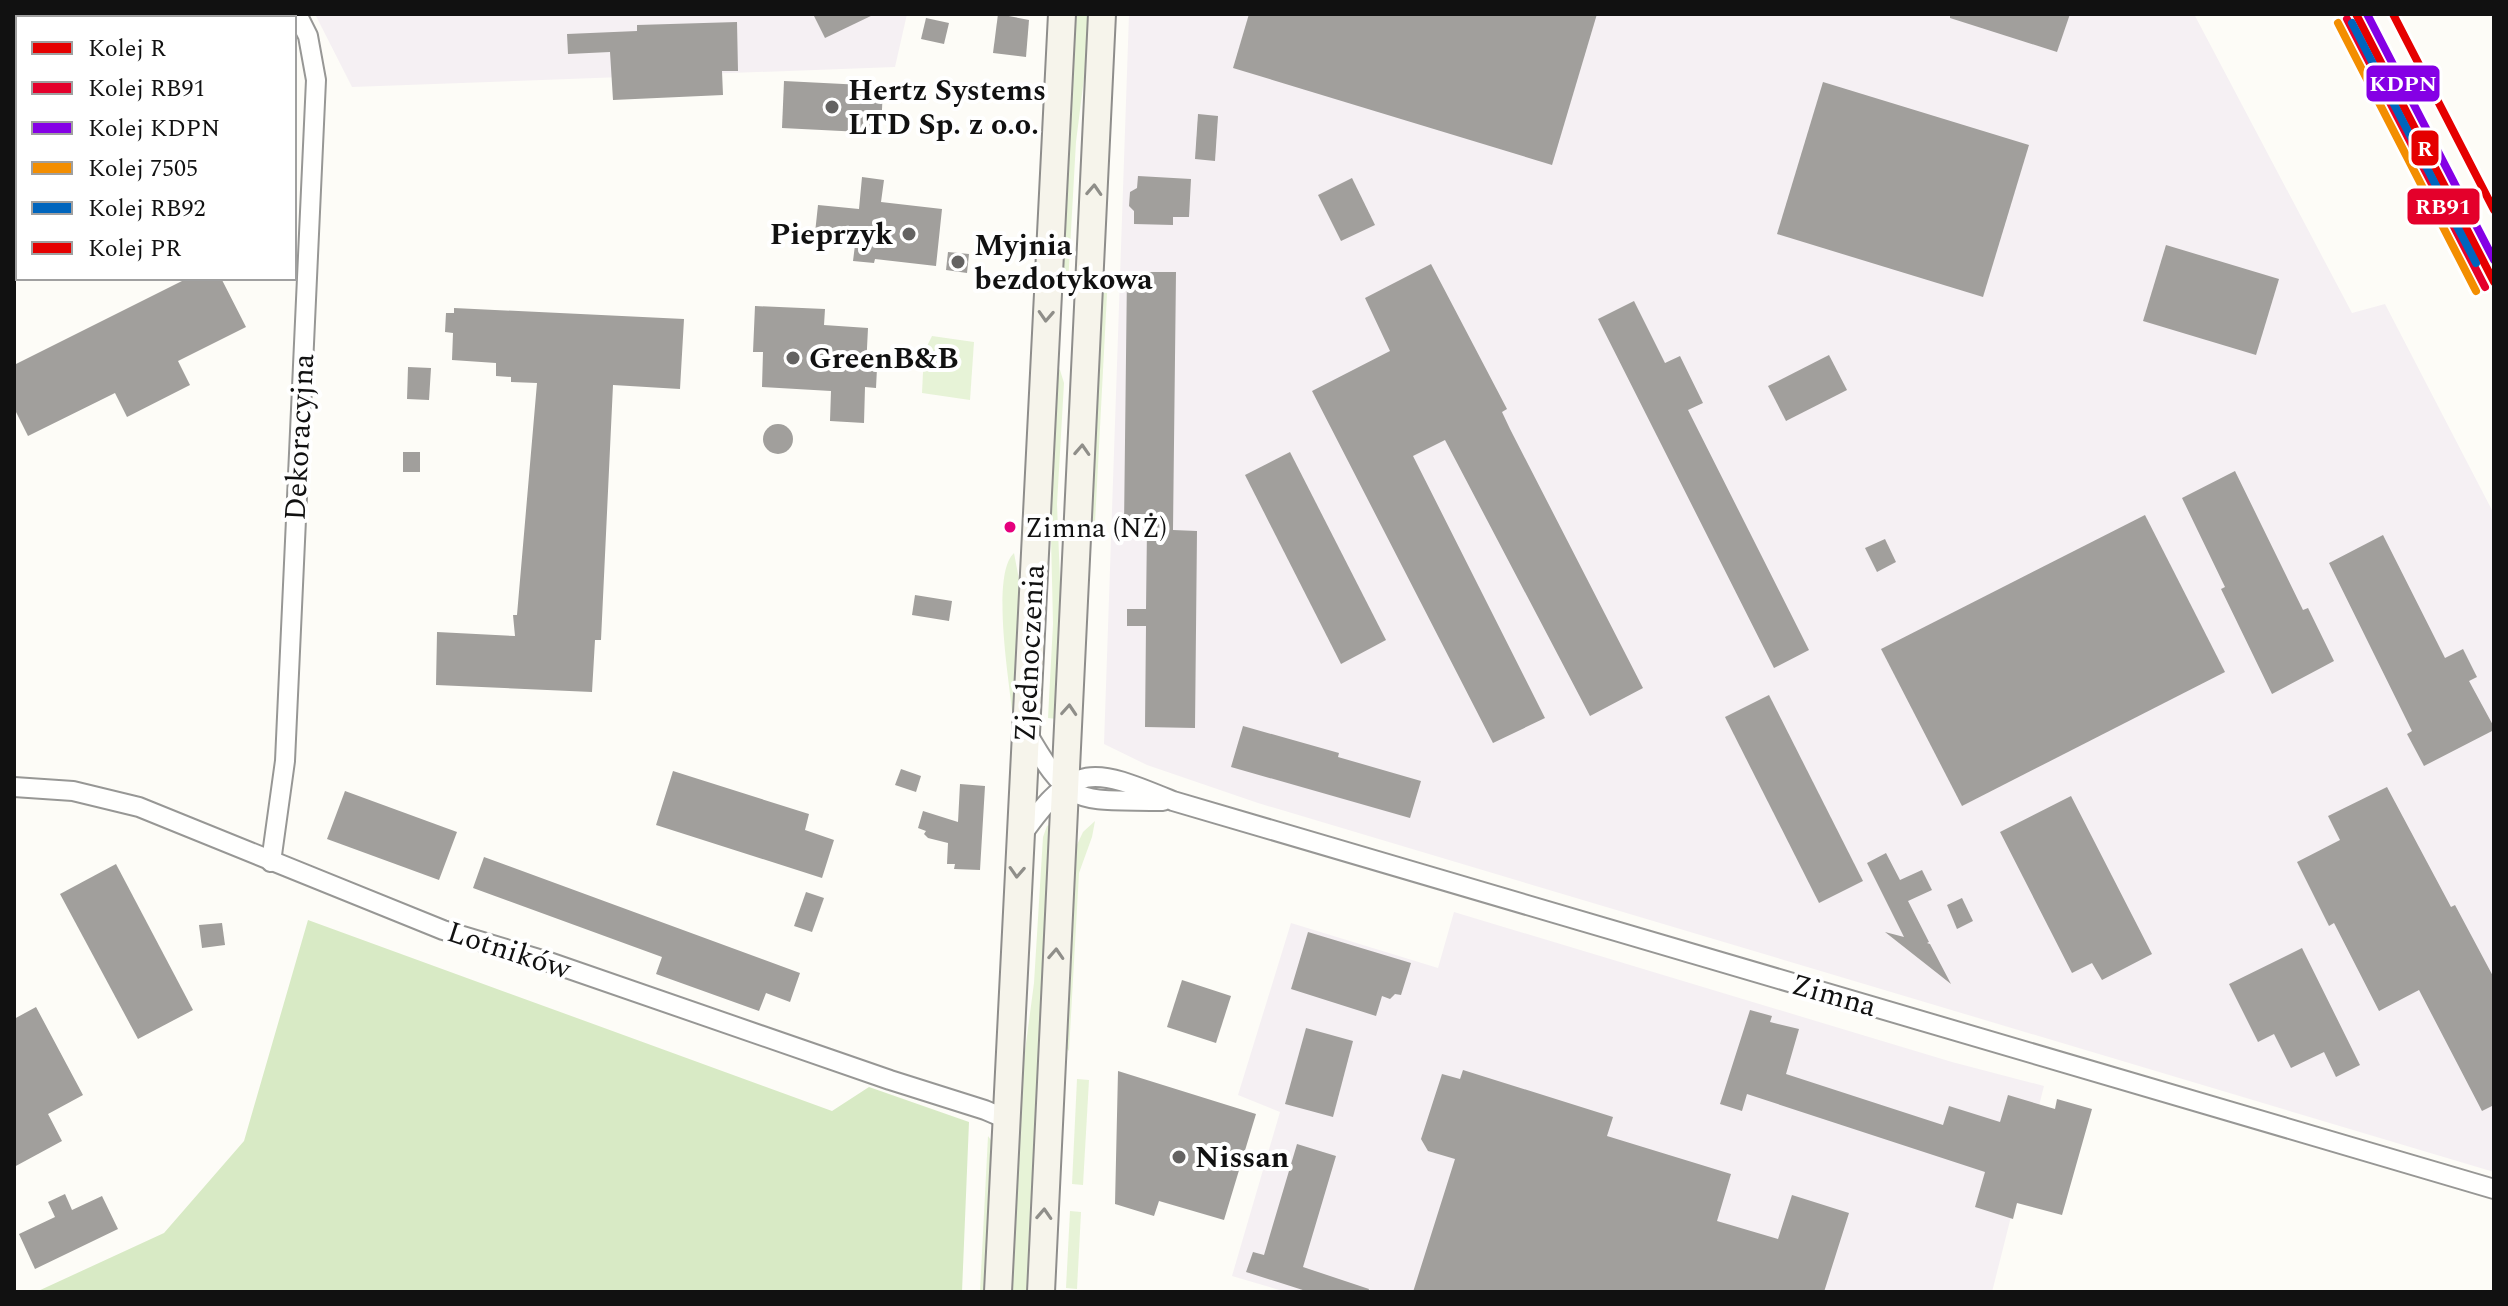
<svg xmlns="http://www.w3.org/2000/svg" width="2508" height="1306" font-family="Spectral,serif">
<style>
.industrial{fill:#f5f0f3}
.green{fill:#e7f3d7}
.forest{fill:#d8eac5}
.building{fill:#a19f9c}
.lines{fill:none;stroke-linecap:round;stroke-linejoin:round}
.minor-casing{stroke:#979795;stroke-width:22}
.secondary-casing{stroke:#8e8d8b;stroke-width:30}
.minor{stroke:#fffffe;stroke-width:18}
.secondary{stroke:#f6f4eb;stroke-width:26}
.rail-1-casing{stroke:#fff;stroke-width:14}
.rail-2-casing{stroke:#fff;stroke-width:14}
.rail-3-casing{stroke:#fff;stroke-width:14}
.rail-4-casing{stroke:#fff;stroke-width:14}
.rail-5-casing{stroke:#fff;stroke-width:14}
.rail-6-casing{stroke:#fff;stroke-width:14}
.rail-1{stroke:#e50000;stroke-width:8}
.rail-2{stroke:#e4002b;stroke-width:8}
.rail-3{stroke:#8500e5;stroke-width:8}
.rail-4{stroke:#f38e01;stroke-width:8}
.rail-5{stroke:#0065bd;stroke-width:8}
.rail-6{stroke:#e50000;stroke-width:8}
.oneway{stroke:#8f8e89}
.poi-dot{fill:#646362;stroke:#fff;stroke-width:3}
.bus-dot{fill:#e5007d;stroke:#fff;stroke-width:3}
.labels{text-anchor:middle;stroke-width:8;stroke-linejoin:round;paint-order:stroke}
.bus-label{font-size:28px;fill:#111;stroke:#fff;text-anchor:start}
.poi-label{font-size:30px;font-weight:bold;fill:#111;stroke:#fff;text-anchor:start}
.street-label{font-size:30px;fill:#111;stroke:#fff}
.line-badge{stroke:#fff;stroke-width:3}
.badge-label{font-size:22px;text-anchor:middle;font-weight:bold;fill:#fff}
</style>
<rect width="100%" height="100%" fill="#fdfcf7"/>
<g class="industrial">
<path d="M315,14H907L895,67L352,87Z"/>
<path d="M1129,14H2194L2352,313L2385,304L2494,514V1172L1258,803L1147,765L1104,744Z"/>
<path d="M1454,912L1952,1062L2044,1086L1992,1292H1286L1232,1276L1280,1112L1238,1095L1291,923L1438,968Z"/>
</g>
<g class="green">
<path d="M1074,14H1092L1076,142L1068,284L1063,292L1060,291Z"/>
<path d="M1108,275L1095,523L1089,515L1101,283Z"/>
<path d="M932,336L974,342L970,400L922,393L924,352Z"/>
<path d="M1057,368L1060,370L1064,383L1057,504L1062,631L1057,719L1048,718L1053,624L1050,493Z"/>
<path d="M1014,553L1021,590L1016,717L1012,711C1009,679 991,574 1014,553Z"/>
<path d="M1095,821L1092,837L1079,873L1069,1051L1065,1046L1075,849L1083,832Z"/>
<path d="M1051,824L1029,1292H1008L1020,1089L1034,983L1043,837L1047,826Z"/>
<path d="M1077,1079L1089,1080L1083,1185L1072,1184Z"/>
<path d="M988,1136L993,1143L986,1292H980Z"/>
<path d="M1070,1211L1081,1212L1077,1289L1066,1288Z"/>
</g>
<path class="forest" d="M308,920L832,1111L869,1087L969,1122L962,1292H36L164,1233L244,1141Z"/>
<g class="building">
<path d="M813,14H875L825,38Z"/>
<path d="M998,14L1029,20L1026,57L993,53Z"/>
<path d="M1249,14H1597L1552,165L1233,68Z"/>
<path d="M1950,14H2070L2057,52L1950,18Z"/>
<path d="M926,18L949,23L944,44L921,39Z"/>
<path d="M737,22L738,71H722L723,95L613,100L610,52L568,54L567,34L637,31V25Z"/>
<path d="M784,81L883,86L881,133L782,128Z"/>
<path d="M1823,82L2029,145L1983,297L1777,234Z"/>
<path d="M1198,114L1218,116L1215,161L1195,159Z"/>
<path d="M1138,176L1191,179L1189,217H1173V225L1134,224V211L1129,206L1130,192L1137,188Z"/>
<path d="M862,177L884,180L881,202L942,209L936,266L875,259L874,263L853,261L856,237L815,233L818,205L859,209Z"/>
<path d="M1352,178L1375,225L1341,241L1318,195Z"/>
<path d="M2166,245L2279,279L2256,355L2143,321Z"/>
<path d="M948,252L969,254L967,273L946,270Z"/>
<path d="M1431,264L1507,409L1502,412L1510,429L1643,688L1590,716L1445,440L1413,456L1545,718L1493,743L1312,391L1390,351L1365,298Z"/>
<path d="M1127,272H1176L1173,530L1197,531L1195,728L1145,727L1146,626H1127V609H1146L1147,527L1124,526Z"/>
<path d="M188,278H221L246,327L178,361L190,385L127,417L115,393L28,436L14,408V365Z"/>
<path d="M1634,301L1665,363L1680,356L1703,403L1688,410L1809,650L1774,668L1598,319Z"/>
<path d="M755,306L825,309L824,325L868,328L866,368H877L876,388L865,387L864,423L830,421L831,391L762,387L763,352H753Z"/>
<path d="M454,308L684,319L680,389L613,385L601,640H595L592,692L436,685L437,632L515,636L513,615H517L537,383L511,382V377L496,376V363L452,360L453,333L445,332L446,313H454Z"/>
<path d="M1829,355L1847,390L1786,421L1768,386Z"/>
<path d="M408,367L431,368L429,400L407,399Z"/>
<circle cx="778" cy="439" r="15"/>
<rect x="403" y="452" width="17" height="20"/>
<path d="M1290,452L1386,640L1341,664L1245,475Z"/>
<path d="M2235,471L2303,610L2308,608L2334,661L2272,694L2221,589L2225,587L2182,498Z"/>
<path d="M2145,515L2225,672L1962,806L1881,649Z"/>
<path d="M2383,535L2445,658L2463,649L2477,677L2469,681L2494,727V730L2424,766L2407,734L2412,731L2329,563Z"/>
<path d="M1885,539L1896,562L1877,572L1865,548Z"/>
<path d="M915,595L952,601L949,621L912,615Z"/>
<path d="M1769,695L1863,881L1819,903L1725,717Z"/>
<path d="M1243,726L1339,753L1338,757L1421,781L1410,818L1231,767Z"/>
<path d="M901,769L921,776L916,792L895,785Z"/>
<path d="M673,771L809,814L805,830L834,840L822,878L656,825Z"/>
<path d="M960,784L985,786L980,870L954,869L955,864H947L948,843L928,838L924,834L926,831L918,828L923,811L958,822Z"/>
<path d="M2387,787L2451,907L2455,905L2494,978V1105L2482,1111L2419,990L2379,1011L2334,923L2329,926L2297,862L2340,840L2328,816Z"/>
<path d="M345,791L457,832L439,880L327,839Z"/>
<path d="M2071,796L2152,954L2102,980L2092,963L2072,973L2000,832Z"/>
<path d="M1886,853L1900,880L1922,870L1932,890L1908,901L1929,942L1927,943L1930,944L1951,984L1885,932L1904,937L1867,863Z"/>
<path d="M484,857L800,973L790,1002L766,993L759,1011L656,974L662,957L473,888Z"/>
<path d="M116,864L193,1010L138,1039L60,894Z"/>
<path d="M806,892L824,898L812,932L794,926Z"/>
<path d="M1962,898L1973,921L1957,929L1947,905Z"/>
<path d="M222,923L225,945L202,948L199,925Z"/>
<path d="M1308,932L1411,963L1401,995L1395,994L1390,999L1382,996L1376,1016L1291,989Z"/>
<path d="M2302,948L2360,1065L2336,1077L2324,1052L2291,1068L2274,1034L2258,1042L2229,984Z"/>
<path d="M1182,980L1231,996L1216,1043L1167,1027Z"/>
<path d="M36,1007L83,1095L48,1114L62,1141L14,1167V1019Z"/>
<path d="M1750,1010L1772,1016L1770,1022L1799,1029L1786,1074L1943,1125L1949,1106L2000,1122L2008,1095L2055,1109L2057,1099L2092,1109L2062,1215L2017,1203L2013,1219L1975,1207L1985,1172L1747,1094L1742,1111L1720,1104Z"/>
<path d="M1306,1028L1353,1041L1333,1117L1285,1104Z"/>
<path d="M1463,1070L1613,1117L1607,1136L1731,1174L1717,1221L1778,1239L1792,1195L1849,1213L1824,1292H1413L1455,1159L1428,1151L1421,1139L1442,1074L1460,1079Z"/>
<path d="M1118,1071L1256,1114L1224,1220L1159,1201L1154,1216L1115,1204Z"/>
<path d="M1297,1144L1336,1156L1303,1267L1369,1289L1368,1292H1309L1246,1272L1253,1252L1264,1255Z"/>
<path d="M65,1194L72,1210L102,1196L118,1229L35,1269L19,1234L55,1217L48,1202Z"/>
</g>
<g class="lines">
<g class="minor-casing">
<g id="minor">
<path d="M1026,731C1071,810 1078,799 1163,801"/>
<path d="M14,787L73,791L139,807L443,930L549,962L890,1080L985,1110L1006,1119"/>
<path d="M1022,835C1075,759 1095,769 1173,801L2494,1189"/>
<path d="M271,862L285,761L316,80L308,36L297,14"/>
</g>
</g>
<g class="secondary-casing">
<g id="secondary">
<path d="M998,1292L1062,14"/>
<path d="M1041,1292L1102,14"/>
</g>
</g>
<use href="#minor" class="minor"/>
<use href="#secondary" class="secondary"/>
<g class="rail-1-casing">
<path id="rail-1" d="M2356,14L2494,282"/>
</g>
<g class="rail-2-casing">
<path id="rail-2" d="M2347,19L2485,287"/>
</g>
<g class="rail-3-casing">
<path id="rail-3" d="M2367,14L2494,260"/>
</g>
<g class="rail-4-casing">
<path id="rail-4" d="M2338,23L2476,291"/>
</g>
<g class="rail-5-casing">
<path id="rail-5" d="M2352,23L2476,263"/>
</g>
<g class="rail-6-casing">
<path id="rail-6" d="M2393,14L2494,210"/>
</g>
<use href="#rail-1" class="rail-1"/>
<use href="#rail-2" class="rail-2"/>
<use href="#rail-3" class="rail-3"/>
<use href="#rail-4" class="rail-4"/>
<use href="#rail-5" class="rail-5"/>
<use href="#rail-6" class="rail-6"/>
</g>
<defs><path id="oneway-chevron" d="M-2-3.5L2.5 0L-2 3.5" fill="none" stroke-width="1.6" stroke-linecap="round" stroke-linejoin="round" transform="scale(2)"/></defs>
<g class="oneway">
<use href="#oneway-chevron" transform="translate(1094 190) rotate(-87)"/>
<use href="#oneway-chevron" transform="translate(1046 316) rotate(93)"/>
<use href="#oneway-chevron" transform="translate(1082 450) rotate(-87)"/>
<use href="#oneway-chevron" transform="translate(1069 710) rotate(-86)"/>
<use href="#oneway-chevron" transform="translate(1017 872) rotate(93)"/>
<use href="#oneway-chevron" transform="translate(1056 954) rotate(-87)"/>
<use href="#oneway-chevron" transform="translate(1044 1214) rotate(-87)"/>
</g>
<g class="poi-dot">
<circle cx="832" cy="107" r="8"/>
<circle cx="909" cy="234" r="8"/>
<circle cx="958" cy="262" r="8"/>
<circle cx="793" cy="358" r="8"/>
<circle cx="1179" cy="1157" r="8"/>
</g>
<circle class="bus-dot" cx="1010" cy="527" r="7"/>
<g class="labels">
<g class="bus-label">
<text x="1025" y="537">Zimna (NŻ)</text>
</g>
<g class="poi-label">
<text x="848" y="100">Hertz Systems<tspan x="848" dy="34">LTD Sp. z o.o.</tspan></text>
<text x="893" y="244" text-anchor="end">Pieprzyk</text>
<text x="974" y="255">Myjnia<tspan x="974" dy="34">bezdotykowa</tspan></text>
<text x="809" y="368">GreenB&amp;B</text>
<text x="1195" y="1167">Nissan</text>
</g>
<g class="street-label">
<text transform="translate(299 437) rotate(-87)" y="10">Dekoracyjna</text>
<text transform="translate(1029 653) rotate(-87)" y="10">Zjednoczenia</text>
<text transform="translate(509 950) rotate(18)" y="10">Lotników</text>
<text transform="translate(1834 995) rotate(16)" y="10">Zimna</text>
</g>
</g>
<g class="line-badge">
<rect x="2365" y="64" width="76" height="39" rx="8" fill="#8500e5"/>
<rect x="2410" y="129" width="30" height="38" rx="8" fill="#e50000"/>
<rect x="2406" y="187" width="75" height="39" rx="8" fill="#e4002b"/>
</g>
<g class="badge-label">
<text x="2403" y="91">KDPN</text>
<text x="2425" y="156">R</text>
<text x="2443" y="214">RB91</text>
</g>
<rect width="2508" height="1306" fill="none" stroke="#111111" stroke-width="32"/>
<rect x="16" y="16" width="280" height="264" fill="#ffffff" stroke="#a0a0a0" stroke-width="2"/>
<rect x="32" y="42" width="40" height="12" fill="#e50000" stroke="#a0a0a0" stroke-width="2"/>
<text x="88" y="56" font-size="24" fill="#111111">Kolej R</text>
<rect x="32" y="82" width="40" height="12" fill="#e4002b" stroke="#a0a0a0" stroke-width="2"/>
<text x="88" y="96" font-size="24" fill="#111111">Kolej RB91</text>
<rect x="32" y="122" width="40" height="12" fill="#8500e5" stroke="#a0a0a0" stroke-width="2"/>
<text x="88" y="136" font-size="24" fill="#111111">Kolej KDPN</text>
<rect x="32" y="162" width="40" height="12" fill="#f38e01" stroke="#a0a0a0" stroke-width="2"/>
<text x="88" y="176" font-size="24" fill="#111111">Kolej 7505</text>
<rect x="32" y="202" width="40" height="12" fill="#0065bd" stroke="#a0a0a0" stroke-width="2"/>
<text x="88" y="216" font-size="24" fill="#111111">Kolej RB92</text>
<rect x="32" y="242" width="40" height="12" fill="#e50000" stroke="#a0a0a0" stroke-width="2"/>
<text x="88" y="256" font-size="24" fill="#111111">Kolej PR</text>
</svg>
